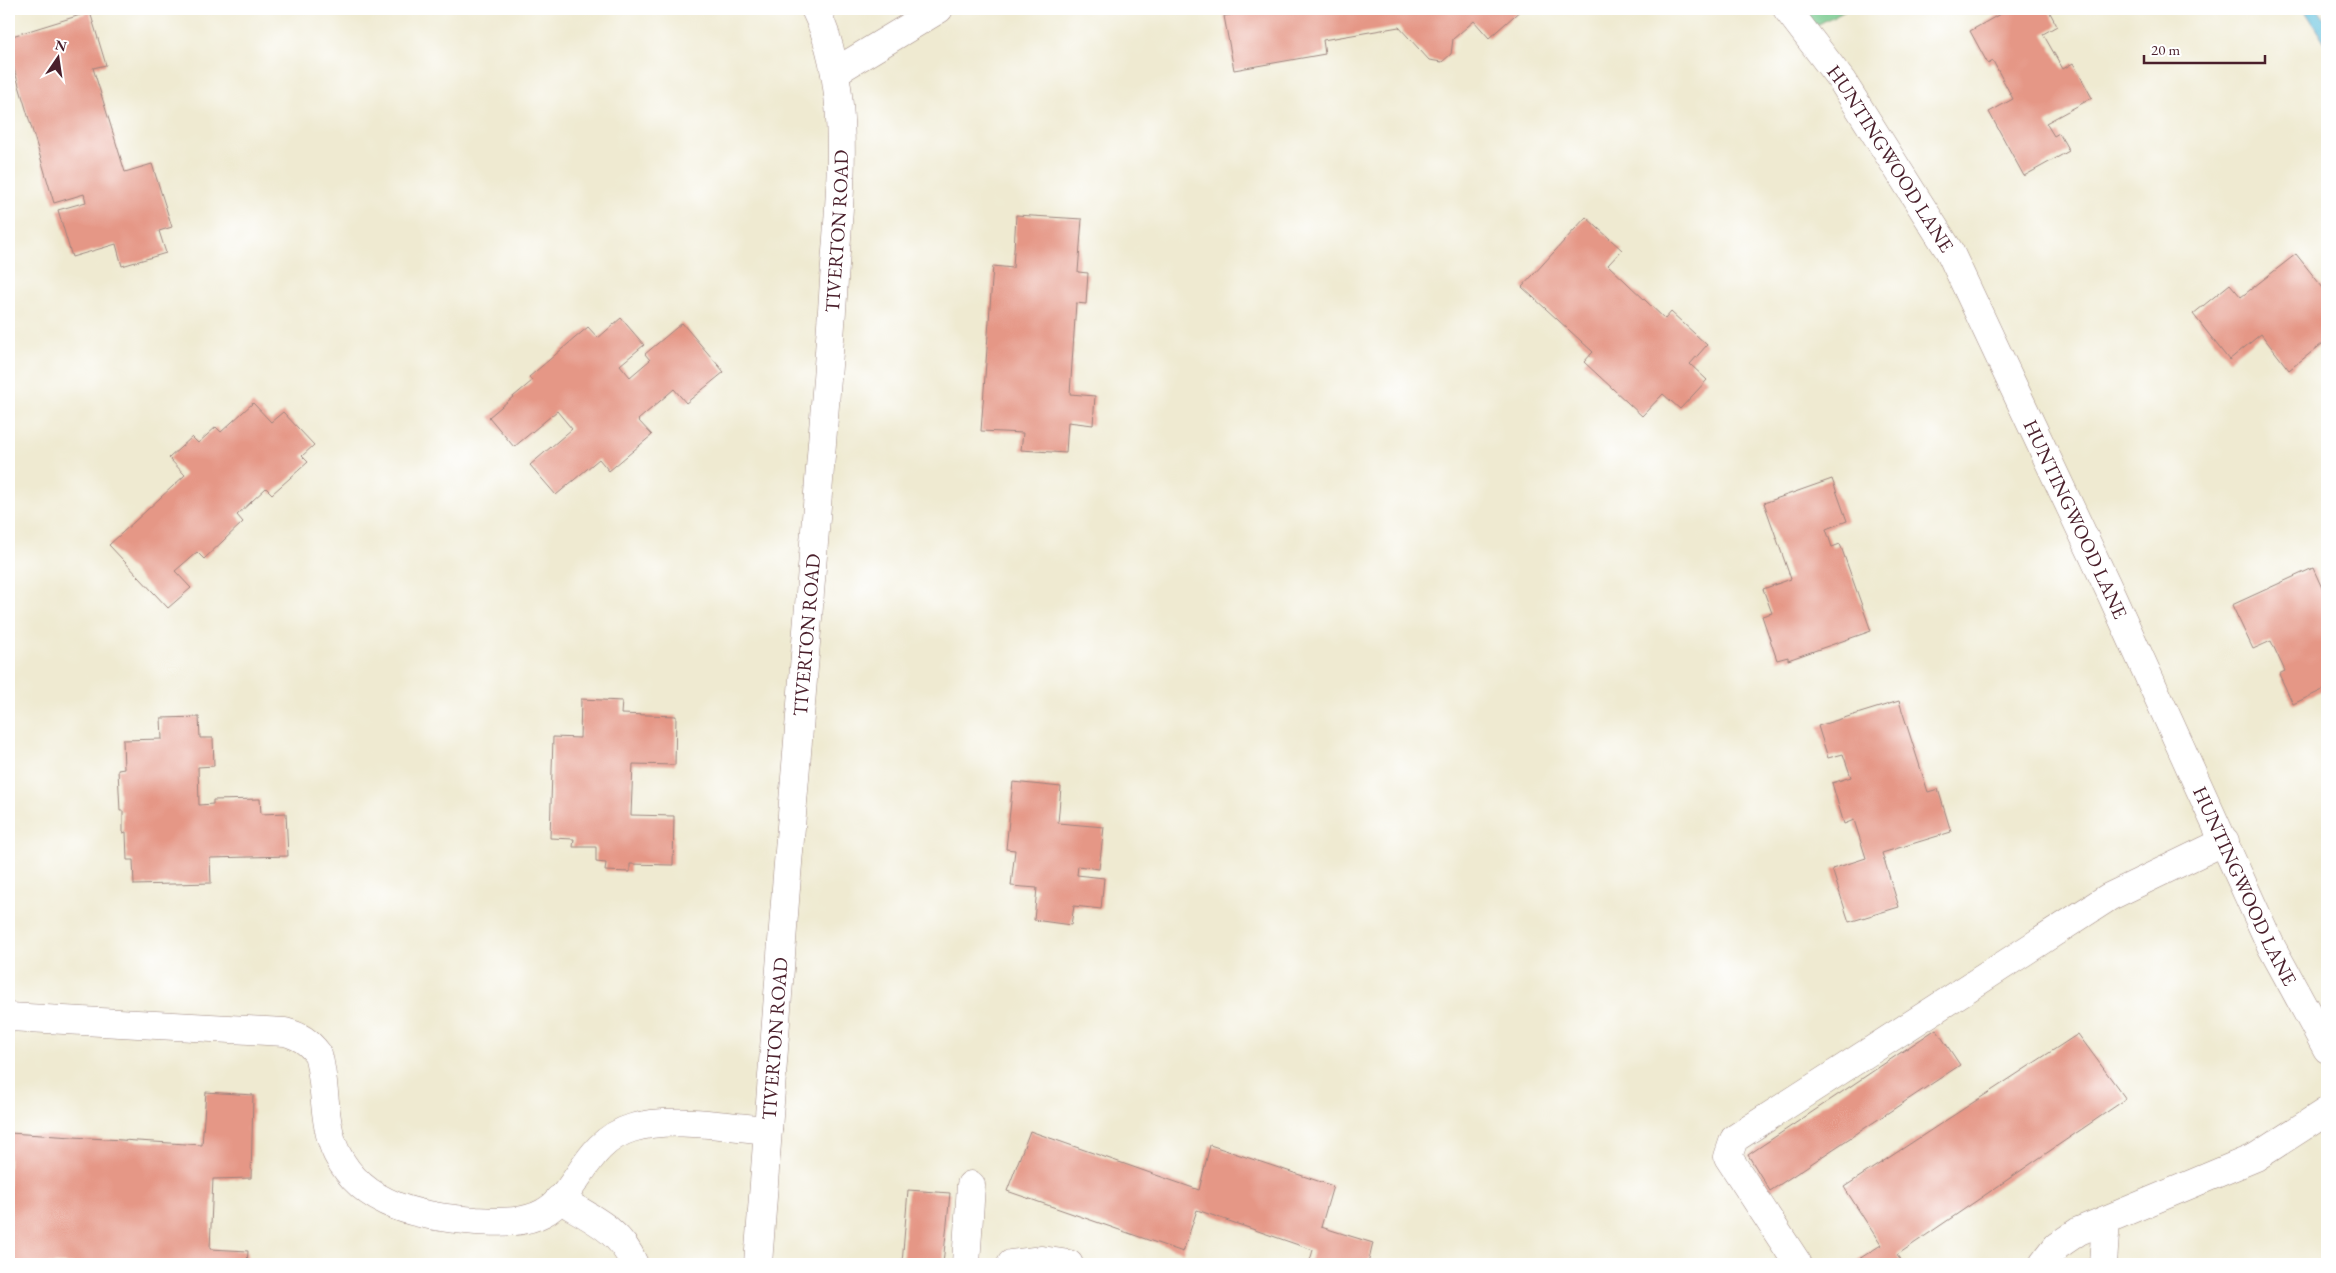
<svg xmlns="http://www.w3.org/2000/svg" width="2336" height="1273" font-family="'EB Garamond',serif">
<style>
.green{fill:#75c88a;stroke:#60745a}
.water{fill:#5cbedb;stroke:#536e83}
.building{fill:#e59786}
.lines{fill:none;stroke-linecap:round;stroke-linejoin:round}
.minor-casing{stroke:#9c847e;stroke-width:29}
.minor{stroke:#fff;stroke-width:28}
.labels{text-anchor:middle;stroke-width:5;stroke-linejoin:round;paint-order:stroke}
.street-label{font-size:20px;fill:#4a1f2b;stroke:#fff}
</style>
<rect width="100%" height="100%" fill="#fff"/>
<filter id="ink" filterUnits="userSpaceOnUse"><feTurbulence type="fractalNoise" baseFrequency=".02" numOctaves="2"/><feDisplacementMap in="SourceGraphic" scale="10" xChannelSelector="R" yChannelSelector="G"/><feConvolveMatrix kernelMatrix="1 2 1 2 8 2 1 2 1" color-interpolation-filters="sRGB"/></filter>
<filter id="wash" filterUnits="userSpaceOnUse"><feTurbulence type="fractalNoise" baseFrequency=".0096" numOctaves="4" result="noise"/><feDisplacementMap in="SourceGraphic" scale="20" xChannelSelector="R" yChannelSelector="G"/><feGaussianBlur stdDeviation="1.12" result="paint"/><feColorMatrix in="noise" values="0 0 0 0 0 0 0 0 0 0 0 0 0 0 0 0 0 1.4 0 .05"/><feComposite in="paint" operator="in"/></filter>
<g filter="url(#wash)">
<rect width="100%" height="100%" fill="#efead1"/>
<path class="green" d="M1782,9H1847L1800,34Z"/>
<path class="water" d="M2304,9H2318L2327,24V46Z"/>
<g id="blocks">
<g class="building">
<path d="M1264,9H1522L1489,38L1474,21L1453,39L1451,54L1442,62L1429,60L1399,27L1323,40L1325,54L1234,70L1224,16Z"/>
<path d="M2009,9H2048L2057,26L2043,34L2063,69L2073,63L2092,98L2046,123L2054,136L2059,133L2069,151L2024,176L1989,112L2013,99L1993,61L1988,64L1970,31Z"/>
<path d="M90,12L106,65L93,68L125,172L152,164L172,227L159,231L166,253L122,266L116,244L72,257L58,210L86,202L84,194L54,203L9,52V37Z"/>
<path d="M1016,215L1082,219L1078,272L1088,273L1086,304L1076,303L1070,394L1095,396L1093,425L1068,422L1066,453L1021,450L1023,433L981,431L993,266L1013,268Z"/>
<path d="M1586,217L1622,250L1608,265L1665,319L1671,312L1707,345L1690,364L1707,380L1680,409L1663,394L1642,416L1584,362L1593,352L1522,287Z"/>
<path d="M2296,254L2327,293V340L2289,370L2261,334L2229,360L2193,314L2230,284L2241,297Z"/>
<path d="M621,318L644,345L620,365L630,377L650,360L645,354L682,323L724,372L686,403L674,389L638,420L652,435L609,471L599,459L556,495L530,465L572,429L557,411L514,447L489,417L532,381L529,377L588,327L598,338Z"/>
<path d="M253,403L271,422L283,412L314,445L302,456L308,462L272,494L266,488L237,515L243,522L204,559L197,552L175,571L191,588L168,608L109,545L185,475L169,458L192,437L198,443L216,427L221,432Z"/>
<path d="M1832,479L1847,521L1826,529L1832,547L1840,544L1871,631L1788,660V657L1777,660L1762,616L1772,613L1763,589L1791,579L1764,503Z"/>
<path d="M2313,568L2327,599V688L2293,704L2279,674L2285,671L2271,641L2253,649L2232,605Z"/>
<path d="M581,699L622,701L621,714L676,716L675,765L633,764L631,815L674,816L673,865L630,864V872L605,871L606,863L596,862V847H573L574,839L550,838L553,737L580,738Z"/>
<path d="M1899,701L1928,792L1938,789L1951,832L1882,853L1899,907L1849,922L1832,869L1866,858L1854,820L1844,824L1832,783L1851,777L1843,754L1828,758L1818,726Z"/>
<path d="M199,717L200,738H213L214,766L198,767L199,805L213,804V800L260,799L261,814L286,813L288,856L210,858L211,883L134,885L133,860H127L126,832L123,833V811H120L118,770L124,769L123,740L162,739L161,718Z"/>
<path d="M1013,782L1061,787L1058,823L1104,827L1099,869L1078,866L1077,875L1104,878L1101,909L1074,906L1071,925L1034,920L1037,888L1011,886L1015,850L1006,849Z"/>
<path d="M1936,1029L1960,1065L1770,1191L1748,1155Z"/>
<path d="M2078,1034L2126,1099L1897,1255L1903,1264H1851L1881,1245L1844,1187Z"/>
<path d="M206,1092L253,1095L251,1178L213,1179L210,1249L248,1251L247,1264H9V1133L202,1145Z"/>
<path d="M1030,1131L1199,1190L1210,1145L1333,1186L1321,1227L1373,1243L1368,1264H1309L1313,1250L1197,1210L1183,1252L1007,1191Z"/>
<path d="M908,1190L950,1193L943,1264H902Z"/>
</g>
</g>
</g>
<g filter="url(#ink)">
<use href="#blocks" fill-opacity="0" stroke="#9c847e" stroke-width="1"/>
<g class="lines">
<g class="minor-casing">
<g id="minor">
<path id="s1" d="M1787,9L1842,81L1950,252L2112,596L2271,946L2327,1049"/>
<path d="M835,72L939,9"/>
<path d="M9,1017L285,1032C300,1036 308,1041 318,1054C327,1087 322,1124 337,1154C364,1208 423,1217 476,1221C499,1222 523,1224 543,1213C580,1193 583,1143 632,1128C672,1116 726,1127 768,1130"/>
<path d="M559,1199C589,1217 621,1230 634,1264"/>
<path id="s2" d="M758,1264C774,1045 790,825 809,606C817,503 826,400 833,296C838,207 855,90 815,9"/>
<path d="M966,1264L971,1185"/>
<path d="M1011,1264L1042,1260L1069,1264"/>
<path d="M1798,1264L1728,1157L1734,1139L2109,897L2225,841"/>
<path d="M2043,1264L2057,1246L2079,1231L2256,1157L2327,1111"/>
<path d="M2103,1264L2106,1220"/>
</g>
</g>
<use href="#minor" class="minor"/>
</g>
</g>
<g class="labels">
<g class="street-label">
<text dy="7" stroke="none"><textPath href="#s1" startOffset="182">HUNTINGWOOD LANE</textPath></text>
<text dy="7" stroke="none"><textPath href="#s2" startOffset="1036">TIVERTON ROAD</textPath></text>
<text dy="7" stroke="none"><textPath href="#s1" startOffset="588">HUNTINGWOOD LANE</textPath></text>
<text dy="7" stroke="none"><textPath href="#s2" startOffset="631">TIVERTON ROAD</textPath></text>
<text dy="7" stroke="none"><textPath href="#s1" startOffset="992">HUNTINGWOOD LANE</textPath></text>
<text dy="7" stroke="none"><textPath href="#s2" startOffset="226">TIVERTON ROAD</textPath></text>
</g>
</g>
<rect width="2336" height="1273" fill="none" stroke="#fff" stroke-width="30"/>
<g transform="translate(58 58) rotate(13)" stroke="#ffffff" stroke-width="4" paint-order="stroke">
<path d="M0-4L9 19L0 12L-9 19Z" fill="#4a1f2b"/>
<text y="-8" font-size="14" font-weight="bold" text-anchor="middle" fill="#4a1f2b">N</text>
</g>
<path d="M2144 55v8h121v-8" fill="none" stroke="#4a1f2b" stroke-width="2.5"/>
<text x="2151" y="55" font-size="15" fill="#4a1f2b" stroke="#ffffff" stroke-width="4" paint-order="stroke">20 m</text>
</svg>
